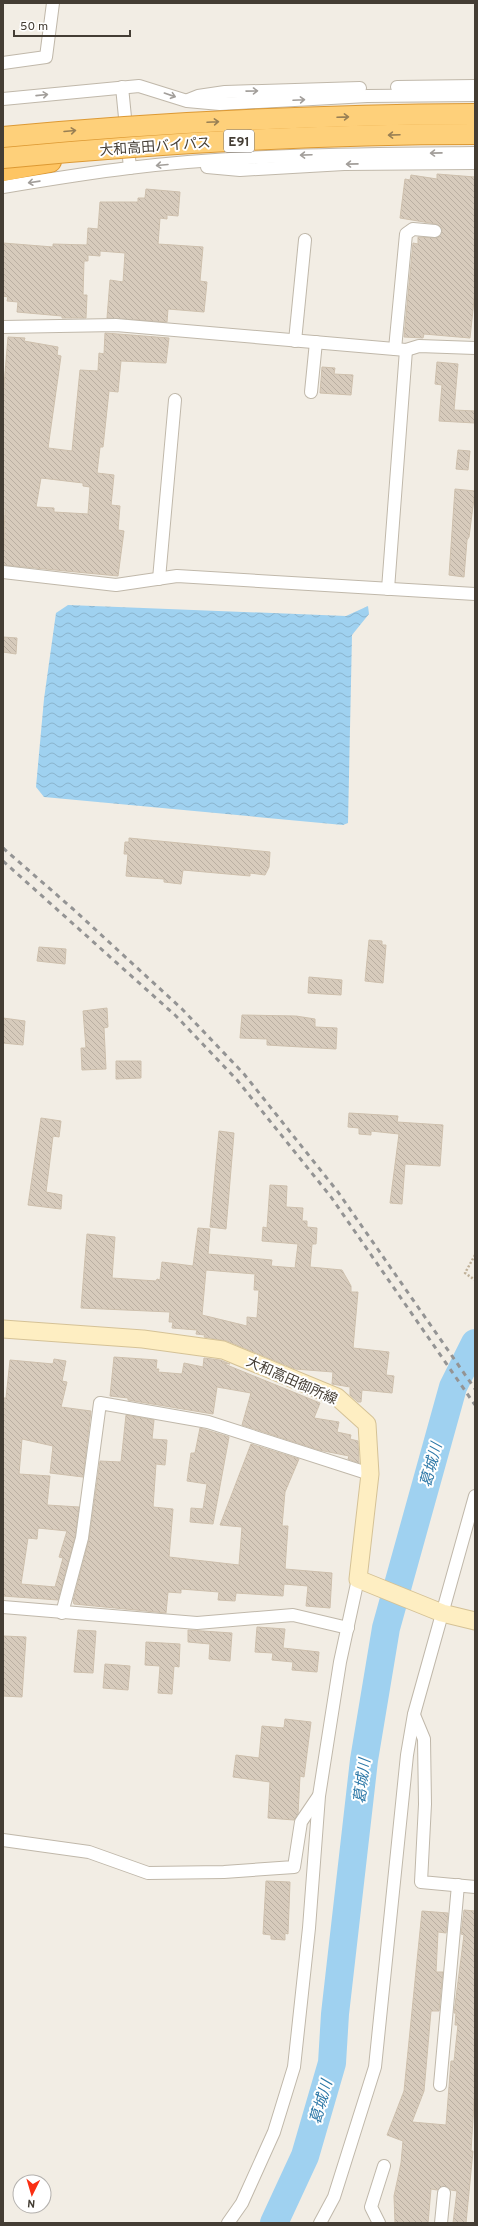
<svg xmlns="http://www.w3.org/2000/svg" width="478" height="2226" font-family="Overpass,'Noto Sans JP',sans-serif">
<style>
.water{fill:url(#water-waves)}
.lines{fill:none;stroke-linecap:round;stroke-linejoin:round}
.river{stroke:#9fd1f0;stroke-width:28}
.building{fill:url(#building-back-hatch);stroke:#cec0ad;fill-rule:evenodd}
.minor-casing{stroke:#c0b8aa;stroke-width:14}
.secondary-casing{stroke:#d5c296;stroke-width:19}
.motorway-casing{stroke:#d93;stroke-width:24}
.path{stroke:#bfb098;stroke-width:2.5;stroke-dasharray:2 2;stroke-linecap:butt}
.minor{stroke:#fff;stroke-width:12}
.secondary{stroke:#feeec2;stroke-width:17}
.motorway{stroke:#fec563;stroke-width:22}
.rail{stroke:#949494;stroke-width:3;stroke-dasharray:5 5;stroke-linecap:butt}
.trunk-bridge-casing{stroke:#d93;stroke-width:22;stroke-linecap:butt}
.trunk-bridge{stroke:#fed07a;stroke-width:20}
.oneway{stroke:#a29e9a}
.oneway2{stroke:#987f54}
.labels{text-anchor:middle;stroke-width:4;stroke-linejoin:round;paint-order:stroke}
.shield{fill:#fff;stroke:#7c7771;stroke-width:1}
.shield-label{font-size:13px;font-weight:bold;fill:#443d34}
.street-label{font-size:14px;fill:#443d34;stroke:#fff}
.water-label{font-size:15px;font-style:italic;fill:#2d78a7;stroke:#fff}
</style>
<defs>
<pattern id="water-waves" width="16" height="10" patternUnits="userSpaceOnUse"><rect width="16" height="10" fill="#9fd1f0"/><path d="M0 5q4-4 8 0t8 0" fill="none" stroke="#8ab4ce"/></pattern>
<pattern id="building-back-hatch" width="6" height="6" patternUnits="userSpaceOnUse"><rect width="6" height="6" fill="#d7cbbc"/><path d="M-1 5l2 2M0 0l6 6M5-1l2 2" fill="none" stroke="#baafa2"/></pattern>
</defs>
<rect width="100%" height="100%" fill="#f2ede4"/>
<path class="water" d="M68,605L346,616L368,606L369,614L352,635L348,823L343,825L44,797L36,787L44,699L56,613Z"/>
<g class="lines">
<path class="river" d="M274,2223L305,2156L332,2063L335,2014L364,1760L386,1628L453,1387L475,1343"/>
</g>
<g class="building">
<path d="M437,174L475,177V291L470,338L424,334L423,338L404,337L413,243L418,244V237L438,238L442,231V228L436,224L400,218L405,179L410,180L411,175L437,179Z"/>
<path d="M146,189L180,192L178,216L167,215V219L160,218L158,244L203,247L200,281L207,282L204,312L168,309L167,322L107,318L110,280L123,282L125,253L100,251V256L88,255V261H84L83,295H87L86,318H62V316L17,312L18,302L7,301L8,297L3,296V243L53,247V244L87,245L88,228L98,229L100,202H138V198H145Z"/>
<path d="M105,333L169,338L166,363L121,361L118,392L109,391L103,447H100L97,473L114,475L111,505L120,506L118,530L124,531L118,576L3,565L5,509H3V397L8,337L25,338L24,341L58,347L57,355L61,356L48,448L72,451L80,370L98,371L99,353L104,354ZM41,478L83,483V486L90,487L88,514L54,512V508L36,507Z"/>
<path d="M437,362L458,364L454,410L475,411V423L439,421L442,385L435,384Z"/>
<path d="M322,367L335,368L334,374L353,375L351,395L320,393Z"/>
<path d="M458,450L470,451L468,470L456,469Z"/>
<path d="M455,489L475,491L469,537L467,540L464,577L449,575Z"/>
<path d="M3,637L17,638L16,654L3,652Z"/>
<path d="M129,838L270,852L269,867L265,875L250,873V876L183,870L181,884L164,882V879L126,876L128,854H124L125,842H129Z"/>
<path d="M369,940L382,941V945H386L383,983L365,981Z"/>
<path d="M39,947L66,949L65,964L37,961Z"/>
<path d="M309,977L342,980L341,995L308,993Z"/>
<path d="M107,1008L108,1027L104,1028L106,1069L82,1070L81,1048H86L83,1011Z"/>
<path d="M242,1015L296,1016L315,1019V1027L337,1028L336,1049L267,1045V1039L240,1038Z"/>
<path d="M3,1018L25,1021L23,1045L3,1043Z"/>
<path d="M116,1061H141V1078L116,1079Z"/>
<path d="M349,1113L398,1116L397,1122L443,1125L440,1166L405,1164L402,1204L390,1203L399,1134L371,1131V1135L359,1134V1128L348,1127Z"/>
<path d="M41,1118L61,1121L59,1137L53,1136L46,1192L62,1195L61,1209L28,1205Z"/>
<path d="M219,1131L234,1133L226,1229L210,1227Z"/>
<path d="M270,1185L287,1186L286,1207L303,1208L302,1221H307V1227L317,1228L316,1244H312L310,1267L342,1270L351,1286V1292H358L353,1348L389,1352L386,1375L394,1376L392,1393L362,1390L361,1402H358L350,1395V1387L332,1384L333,1372L295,1369L227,1341L204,1337L205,1335L196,1334L197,1330L172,1328L173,1322H169L170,1312L81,1308L87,1234L115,1237L112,1278L156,1281L157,1279L160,1280L162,1262L193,1266L198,1228L210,1229L208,1254L272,1260L271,1266L295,1268L298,1244L262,1241L263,1227L267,1228ZM206,1270L255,1274L254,1290H259L257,1318L247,1317V1326L202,1315Z"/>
<path d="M114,1357L157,1360L156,1369H159L158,1372L182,1374L184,1363L203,1367L204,1358L220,1360L230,1364L222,1363L320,1403L314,1418L339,1422L337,1432L351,1435L350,1439L358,1441L359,1463L348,1459L349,1456L319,1450L242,1425L251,1393L217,1387L213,1414L128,1400V1398L110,1396Z"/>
<path d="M54,1359L66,1361L62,1381L67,1382L61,1407L91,1411L83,1477L50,1473L53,1446L22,1439L19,1474L50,1476L47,1505L79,1507L75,1537L58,1600L3,1596V1398H6L10,1360L53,1364ZM38,1528L67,1531L59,1557L63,1558L55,1587L21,1584L28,1538L37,1539Z"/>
<path d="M126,1415L154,1420L152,1439L167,1440L165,1465L156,1464L153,1507L173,1509L169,1557L239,1565L242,1527L220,1525L251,1444L299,1459L285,1492L282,1526H288L285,1569L332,1573L330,1608L306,1606L308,1586L284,1584L283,1596L236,1593L235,1601L218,1600L219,1592L181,1589V1593L168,1592L166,1613L74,1604L73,1601L89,1539L100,1461L121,1462Z"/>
<path d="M200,1428L229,1437L213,1524L190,1522L191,1508L203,1509L207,1484L187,1481L191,1453H195Z"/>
<path d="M257,1627L285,1629L283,1648L319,1652L317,1672L292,1670L293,1662L272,1660L273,1653L255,1652Z"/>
<path d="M78,1630L96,1631L93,1673L74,1672Z"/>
<path d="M188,1630L232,1633L230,1661L209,1659L210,1644L188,1642Z"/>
<path d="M3,1636L26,1637L22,1697L3,1696Z"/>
<path d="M146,1642L180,1644L179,1667L174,1666L172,1694L158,1693L160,1666L145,1665Z"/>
<path d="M105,1664L130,1666L128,1690L103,1688Z"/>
<path d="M285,1719L311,1722L304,1777L300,1776L298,1814L294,1820L268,1818L270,1782L233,1777L236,1755L259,1758L262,1726L284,1728Z"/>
<path d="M266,1881L290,1882L288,1934L285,1933V1940L271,1939V1935L263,1934Z"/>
<path d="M464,1910L475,1911V2088L471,2151H473L466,2223H453L457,2191L451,2190L444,2186L437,2190L431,2189L428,2223H395L394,2196L401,2163L403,2141L387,2135L404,2091L422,1911L448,1913L446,1933L438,1932L436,1972H443L439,2011H431L424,2091L412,2122L446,2125L451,2061H454L458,2025H455L456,2013H454L464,1935L461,1934Z"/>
</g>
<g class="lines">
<g class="minor-casing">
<g id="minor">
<path d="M3,63L46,57L53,3"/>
<path d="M122,87L130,168"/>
<path d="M397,87L475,86"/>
<path d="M3,99L139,86L187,101L220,104L367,96L475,95"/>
<path d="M188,100L198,96L225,92L360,88"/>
<path d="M207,167L240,170L344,164L475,163"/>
<path d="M3,187C45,180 87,173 129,168C244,154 360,154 475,153"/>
<path d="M3,327L116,325L406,350L388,589"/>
<path d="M295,341L305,240"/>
<path d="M395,349L406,234L413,229L435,231"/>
<path d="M406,350L419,346L475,348"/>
<path d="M311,392L316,342"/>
<path d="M3,572L116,585L177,576L475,594"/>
<path d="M159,579L175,400"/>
<path d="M3,1607L197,1623L293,1615L348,1628"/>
<path d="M62,1613L82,1538L100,1403L208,1422L370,1474"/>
<path d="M414,1715L424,1739L425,1804L421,1882L475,1887"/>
<path d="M3,1840L89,1852L148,1873L224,1872L294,1867L301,1822L318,1797"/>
<path d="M440,2085L458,1885"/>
<path d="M228,2223L242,2203L274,2132L294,2067L309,1928L319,1796L340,1662L358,1579"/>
<path d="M320,2223L334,2197L375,2067L407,1755L414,1714L475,1496"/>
<path d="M379,2223L371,2207L384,2166"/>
<path d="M441,2223L444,2193"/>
</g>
</g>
<g class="secondary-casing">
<path id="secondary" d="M3,1329L143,1339L223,1350L337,1397L367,1424L370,1474L358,1579L442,1613L475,1621"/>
</g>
<g class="motorway-casing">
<path id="motorway" d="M3,170L50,161"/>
</g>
<path class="path" d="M475,1255L465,1273L475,1280"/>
<use href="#minor" class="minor"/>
<use href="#secondary" class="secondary"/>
<use href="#motorway" class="motorway"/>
<g class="rail">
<path d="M3,848L73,909L182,1009L244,1074L338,1192L475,1389"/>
<path d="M3,861L176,1016L237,1080L331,1197L475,1405"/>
</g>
<g class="trunk-bridge-casing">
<g id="trunk-bridge">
<path d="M3,137C160,122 317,115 475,114"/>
<path d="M3,158C160,143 318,134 475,134"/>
</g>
</g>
<use href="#trunk-bridge" class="trunk-bridge"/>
</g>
<defs><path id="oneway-shaft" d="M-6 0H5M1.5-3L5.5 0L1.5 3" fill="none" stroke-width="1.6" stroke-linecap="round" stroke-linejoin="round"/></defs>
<g class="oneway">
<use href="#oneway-shaft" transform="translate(252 91) rotate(-1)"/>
<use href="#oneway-shaft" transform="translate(42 95) rotate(-6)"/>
<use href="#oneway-shaft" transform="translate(170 95) rotate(19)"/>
<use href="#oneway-shaft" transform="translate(299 100) rotate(-3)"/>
<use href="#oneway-shaft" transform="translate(436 153) rotate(179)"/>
<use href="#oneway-shaft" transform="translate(306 155) rotate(178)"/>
<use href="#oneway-shaft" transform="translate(352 164) rotate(179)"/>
<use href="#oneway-shaft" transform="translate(162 165) rotate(175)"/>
<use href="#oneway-shaft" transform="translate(34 182) rotate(172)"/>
</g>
<g class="oneway2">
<use href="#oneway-shaft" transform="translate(343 117) rotate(-2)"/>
<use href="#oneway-shaft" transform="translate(213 122) rotate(-3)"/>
<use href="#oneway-shaft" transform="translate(70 131) rotate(-5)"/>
<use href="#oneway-shaft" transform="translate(394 135) rotate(178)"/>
</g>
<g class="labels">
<rect class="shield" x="224" y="130" width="30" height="22" rx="3"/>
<g class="shield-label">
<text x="239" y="146">E91</text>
</g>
<g class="street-label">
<text transform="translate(155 146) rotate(-4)" y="5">大和高田バイパス</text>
<text transform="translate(292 1380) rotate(24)" y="5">大和高田御所線</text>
</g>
<g class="water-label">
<text transform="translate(431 1465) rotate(-75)" y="5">葛城川</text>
<text transform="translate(362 1781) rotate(-83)" y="5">葛城川</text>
<text transform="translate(321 2102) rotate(-74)" y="5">葛城川</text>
</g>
</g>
<rect width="478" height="2226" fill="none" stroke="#443d34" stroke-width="8"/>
<g transform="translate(32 2194) rotate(185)"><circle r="19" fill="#ffffff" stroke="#b4b1ae"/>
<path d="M0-3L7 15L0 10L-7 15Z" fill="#fa2f13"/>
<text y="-6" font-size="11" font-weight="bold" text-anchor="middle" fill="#443d34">N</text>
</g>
<path d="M14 30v6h116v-6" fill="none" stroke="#443d34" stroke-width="2"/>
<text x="20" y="30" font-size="12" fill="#443d34" stroke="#ffffff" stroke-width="3" paint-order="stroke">50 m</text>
</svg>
